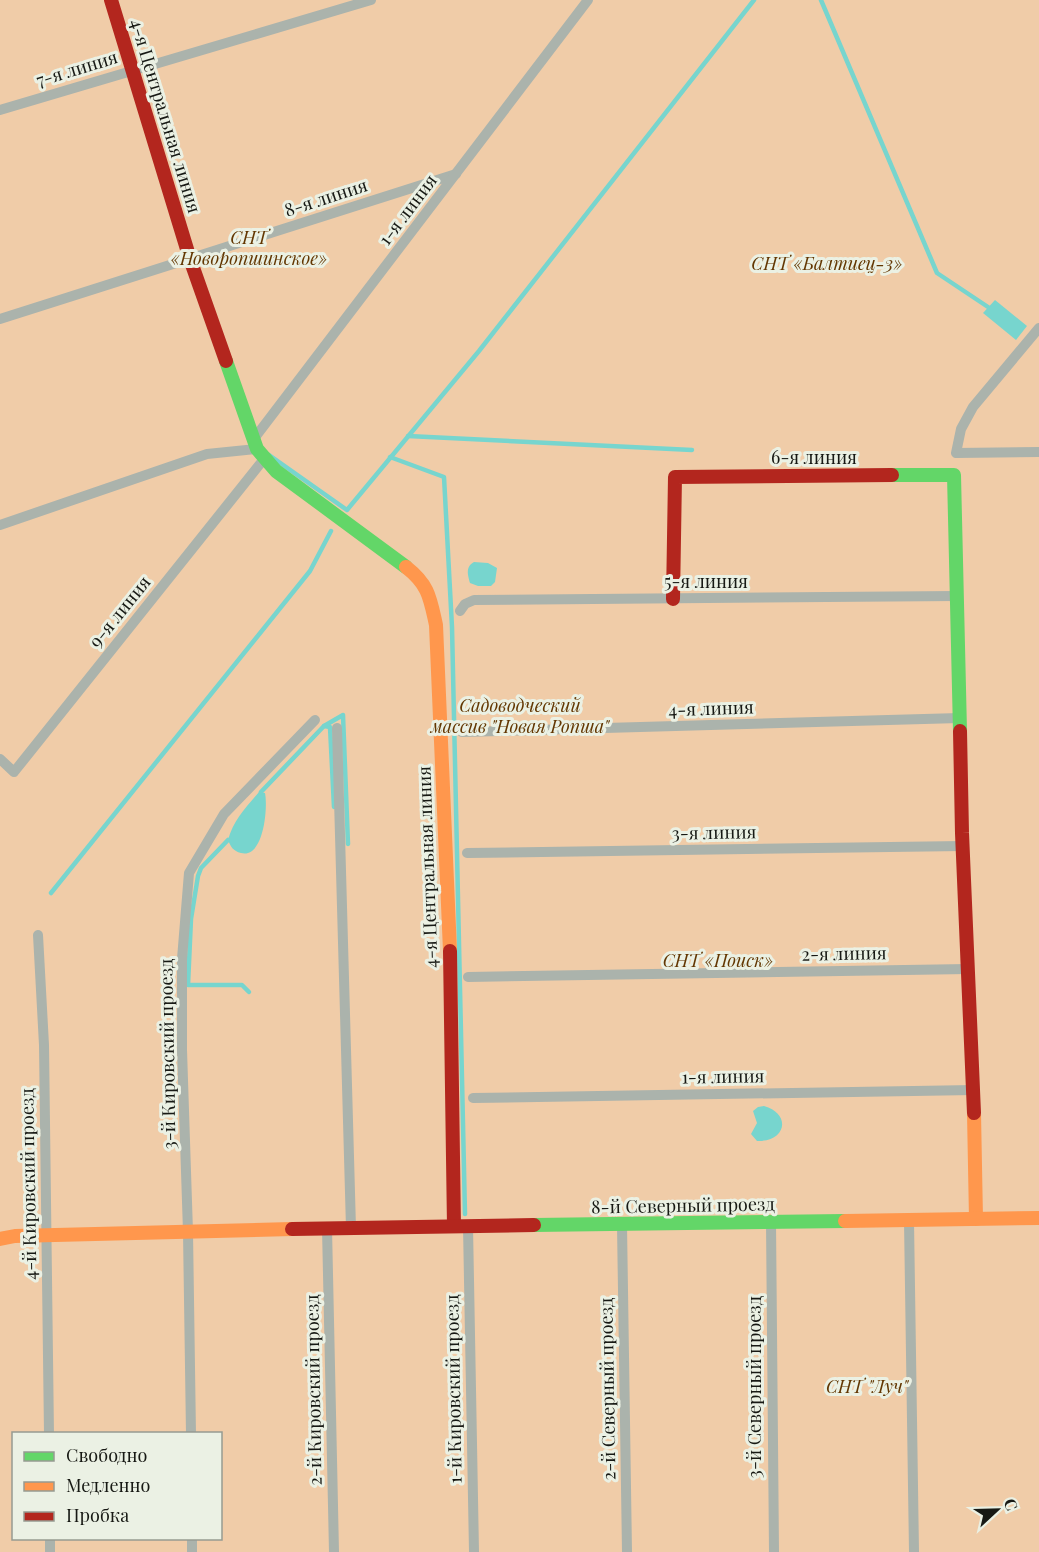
<svg xmlns="http://www.w3.org/2000/svg" width="1039" height="1552" font-family="'Playfair Display',serif">
<style>
.green{fill:#f0cca8;fill-rule:evenodd}
.water{fill:#77d5ce}
.lines{fill:none;stroke-linecap:round;stroke-linejoin:round}
.stream{stroke:#77d5ce;stroke-width:4.5}
.street{stroke:#abb3ac;stroke-width:10}
.fast{stroke:#63d668;stroke-width:14}
.slow{stroke:#ff974d;stroke-width:14}
.jam{stroke:#b3261e;stroke-width:14}
.labels{text-anchor:middle;stroke-width:6;stroke-linejoin:round;paint-order:stroke}
.street-label{font-size:18px;fill:#171914;stroke:#ebf1e4}
.park-label{font-size:18px;font-style:italic;fill:#633702;stroke:#ebf1e4}
</style>
<rect width="100%" height="100%" fill="#ebeee7"/>
<path class="green" d="M0,0H1039V1552H0ZM14,1434H220V1538H14Z"/>
<g class="water">
<path d="M995,300L1027,326L1016,340L983,313Z"/>
<path d="M474,562L488,563L497,568L495,582L491,586H478L470,583C468,575 465,567 474,562Z"/>
<path d="M259,792L265,793C268,807 264,859 241,853C233,851 231,847 228,840C233,821 246,807 259,792Z"/>
<path d="M764,1106C792,1114 786,1142 757,1141L751,1134L757,1123L753,1111L758,1107Z"/>
</g>
<g class="lines">
<g class="stream">
<path d="M821,0L937,273L988,307"/>
<path d="M408,436L692,450"/>
<path d="M269,455L347,510L479,351L754,0"/>
<path d="M390,457L444,477L452,627L465,1214"/>
<path d="M324,726L330,727L334,807"/>
<path d="M261,792L324,726L343,715L348,844"/>
<path d="M228,840L201,868L198,876L191,919L188,985H242L249,992"/>
<path d="M51,893L310,571L331,531"/>
</g>
<g class="street">
<path d="M0,110L371,0"/>
<path d="M0,319L456,174"/>
<path d="M1039,328L973,407L961,429L956,453L1039,452"/>
<path d="M253,440L588,0"/>
<path d="M0,525L207,454L257,449"/>
<path d="M460,611L465,604L474,600L957,596"/>
<path d="M337,728L351,1228"/>
<path d="M462,732L960,718"/>
<path d="M0,759L14,772L264,459"/>
<path d="M467,853L963,846"/>
<path d="M38,935L44,1045L49,1434"/>
<path d="M468,977L968,969"/>
<path d="M473,1098L974,1090"/>
<path d="M909,1221L914,1552"/>
<path d="M771,1222L774,1552"/>
<path d="M622,1225L627,1552"/>
<path d="M468,1226L474,1552"/>
<path d="M327,1228L334,1552"/>
<path d="M191,1434L188,1232L182,1050V959L189,873L224,814L315,720"/>
<path d="M50,1538V1552"/>
<path d="M192,1538V1552"/>
</g>
<g class="fast">
<path d="M226,361L257,449L276,471L406,567"/>
<path d="M892,475H954L960,731"/>
<path d="M534,1225L845,1221"/>
</g>
<g class="slow">
<path d="M406,567C429,585 430,598 436,625L450,951"/>
<path d="M974,1113L976,1219"/>
<path d="M845,1221L1039,1218"/>
<path d="M0,1239L15,1236L292,1229"/>
</g>
<g class="jam">
<path d="M111,0L190,259L226,361"/>
<path d="M673,599L675,477L892,475"/>
<path d="M960,731L962,833L974,1113"/>
<path d="M450,951L454,1226"/>
<path d="M292,1229L534,1225"/>
</g>
</g>
<g class="labels">
<g class="street-label">
<text transform="translate(77 69) rotate(-17)" y="6">7-я линия</text>
<text transform="translate(165 116) rotate(73)" y="6">4-я Центральная линия</text>
<text transform="translate(326 198) rotate(-18)" y="6">8-я линия</text>
<text transform="translate(408 210) rotate(-53)" y="6">1-я линия</text>
<text x="814" y="464">6-я линия</text>
<text x="706" y="588">5-я линия</text>
<text transform="translate(120 612) rotate(-51)" y="6">9-я линия</text>
<text transform="translate(711 709) rotate(-2)" y="6">4-я линия</text>
<text transform="translate(714 833) rotate(-1)" y="6">3-я линия</text>
<text transform="translate(428 867) rotate(-92)" y="6">4-я Центральная линия</text>
<text transform="translate(844 954) rotate(-1)" y="6">2-я линия</text>
<text transform="translate(168 1054) rotate(-91)" y="6">3-й Кировский проезд</text>
<text transform="translate(723 1077) rotate(-1)" y="6">1-я линия</text>
<text transform="translate(29 1184) rotate(-91)" y="6">4-й Кировский проезд</text>
<text transform="translate(683 1206) rotate(-1)" y="6">8-й Северный проезд</text>
<text transform="translate(755 1387) rotate(-90)" y="6">3-й Северный проезд</text>
<text transform="translate(454 1389) rotate(-91)" y="6">1-й Кировский проезд</text>
<text transform="translate(608 1389) rotate(-91)" y="6">2-й Северный проезд</text>
<text transform="translate(314 1390) rotate(-91)" y="6">2-й Кировский проезд</text>
</g>
<g class="park-label">
<text x="249" y="244">СНТ<tspan x="249" dy="21">«Новоропшинское»</tspan></text>
<text x="827" y="270">СНТ «Балтиец-3»</text>
<text x="520" y="712">Садоводческий<tspan x="520" dy="21">массив "Новая Ропша"</tspan></text>
<text x="718" y="967">СНТ «Поиск»</text>
<text x="867" y="1393">СНТ "Луч"</text>
</g>
</g>
<rect x="12" y="1432" width="210" height="108" fill="#ebf1e4" stroke="#969b91" stroke-width="1.5"/>
<rect x="24" y="1452" width="30" height="9" fill="#63d668" stroke="#969b91" stroke-width="1.5"/>
<text x="66" y="1462" font-size="18" fill="#171914">Свободно</text>
<rect x="24" y="1482" width="30" height="9" fill="#ff974d" stroke="#969b91" stroke-width="1.5"/>
<text x="66" y="1492" font-size="18" fill="#171914">Медленно</text>
<rect x="24" y="1512" width="30" height="9" fill="#b3261e" stroke="#969b91" stroke-width="1.5"/>
<text x="66" y="1522" font-size="18" fill="#171914">Пробка</text>
<g transform="translate(997 1510) rotate(68)" stroke="#ebf1e4" stroke-width="4.5" paint-order="stroke">
<path d="M0-4.5L10 22L0 15L-10 22Z" fill="#171914"/>
<text y="-9" font-size="16" font-weight="bold" text-anchor="middle" fill="#171914">С</text>
</g>
</svg>
